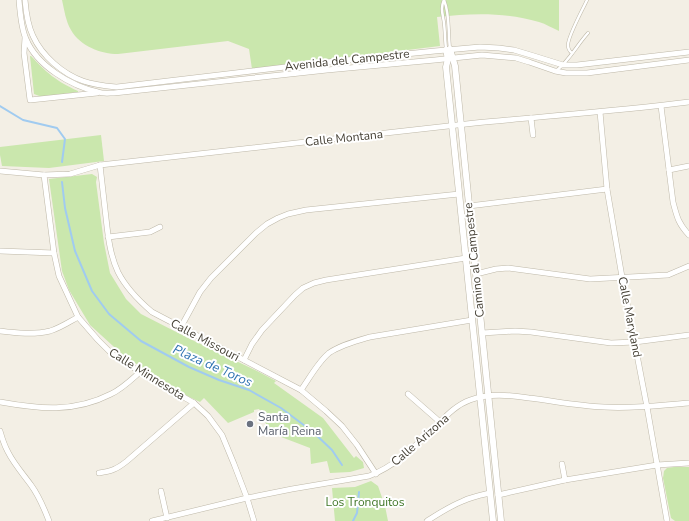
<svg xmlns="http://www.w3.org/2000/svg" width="689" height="521" font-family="'Nunito Sans',sans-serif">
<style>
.green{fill:#cae7ad}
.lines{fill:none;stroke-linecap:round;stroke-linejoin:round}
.stream{stroke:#a0cbf0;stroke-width:2}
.service-casing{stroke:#beb8a8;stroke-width:3.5}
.minor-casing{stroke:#beb8a8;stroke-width:6}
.tertiary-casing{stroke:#beb8a8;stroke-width:7}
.service{stroke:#fff;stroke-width:2.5}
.minor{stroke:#fff;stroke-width:5}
.tertiary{stroke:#fff;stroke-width:6}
.worship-dot{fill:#6b7280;stroke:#fff;stroke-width:1.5}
.labels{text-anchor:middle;stroke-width:4;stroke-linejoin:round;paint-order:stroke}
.street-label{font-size:12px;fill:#454035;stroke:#fff}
.worship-label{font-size:12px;fill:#5b616d;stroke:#fff;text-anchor:start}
.park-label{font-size:12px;fill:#417728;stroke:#fff}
.water-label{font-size:13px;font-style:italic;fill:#2e72b1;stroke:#fff}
</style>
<rect width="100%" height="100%" fill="#f3efe5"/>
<g class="green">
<path d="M62,0H559V31C552,28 546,24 539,22C505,12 472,13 437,17L440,46L252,69L249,49L228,41L118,54C101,54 80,46 71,30C66,22 64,9 62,0Z"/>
<path d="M30,56H31C47,73 56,81 78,91V92L42,97L34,94Z"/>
<path d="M101,135L104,161L49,168L2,166L0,155V147Z"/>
<path d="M92,174L97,177L96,182L104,243L110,273L126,299L141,314L188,338L257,371L276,381L274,383L323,418L354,458L356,456L363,462L364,468L350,472L330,473L327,461L311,464L310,448L268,432L265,420L259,409L254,410V412L228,423L204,398L200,402L185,395L124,356L90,325L69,290L62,271L49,179Z"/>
<path d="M674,467H689V521H675L671,518L663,478L664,471L667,468Z"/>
<path d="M371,481L378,486L385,506L388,521H335L332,488L355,487Z"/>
</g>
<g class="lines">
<g class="stream">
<path d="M0,106L23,120L57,128L65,139L62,162"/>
<path d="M62,182L65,208L75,251L92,291L109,314L141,341L189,367L219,380L249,390L281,408L313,432L332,450L342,465"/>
<path d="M353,521L357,513L359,492"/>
</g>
<g class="service-casing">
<g id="service">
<path d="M444,0C440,8 443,15 444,23C445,32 445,40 446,49"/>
<path d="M444,0C450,14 448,33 450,49"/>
<path d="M572,53C569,51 568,49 568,45C568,36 583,9 587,0"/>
<path d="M556,71C569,61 577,45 588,33"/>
</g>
</g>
<g class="minor-casing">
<g id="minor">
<path d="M19,0C20,12 21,28 26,39C37,66 71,86 98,92C103,94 109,93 114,93L327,70L435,60L482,55L516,58L529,62L555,71L566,73H587L689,60"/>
<path d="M25,0C26,12 28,26 33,36C42,56 63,74 83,81C94,85 106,86 117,87L327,62L435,51L480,47L499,48L514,50L534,56L563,65H577L689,52"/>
<path d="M25,38L24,53L30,100L97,93"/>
<path d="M661,106L673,202C677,217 678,223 689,235"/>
<path d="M600,112L607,189L622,277L647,407L667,521"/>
<path d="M531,118L533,135"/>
<path d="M100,165C102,183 104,200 106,218C108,236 110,255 118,272C126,288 138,300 152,312L301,390L326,411L342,426L357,445L376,474"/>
<path d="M669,170L689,166"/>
<path d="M0,171L44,175L70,174L100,165C225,151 350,137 475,123C547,116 618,111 689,102"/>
<path d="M44,175L54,253L59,276L78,317L98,340L111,353L140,372L194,403L208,416L222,435L234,464L247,498L254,521"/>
<path d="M469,206L607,189"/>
<path d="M108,237L150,232L160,227"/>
<path d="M0,251L54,253"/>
<path d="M476,274L496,269L508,268L590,279L668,275L689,266"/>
<path d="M181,327L200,292L211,278L256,233L267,224L278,218L288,214L306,210L459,194"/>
<path d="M0,331C16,333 34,335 50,331C60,328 69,322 78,317"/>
<path d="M482,333L515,331L531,332L611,343L635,342L689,335"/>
<path d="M244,360L252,344L262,330L295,295L303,288L314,283L326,280L466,258"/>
<path d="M301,390C309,379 318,362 329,353C341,345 356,341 370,337L472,320"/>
<path d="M408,394L440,422"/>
<path d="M0,402C39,409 74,413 111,394C122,389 131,380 140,372"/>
<path d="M0,431C2,438 4,445 8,452C14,464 23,474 31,485C39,496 44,508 49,521"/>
<path d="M562,464L565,480"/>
<path d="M99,473C112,471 117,469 127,461L194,403"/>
<path d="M161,491L167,518"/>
<path d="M498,495L565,480L657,465L689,463"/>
<path d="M152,521L247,498L292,489L369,476C396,466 416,445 436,426C446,416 456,405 470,400C489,393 509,395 529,398C554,401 579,406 604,407C633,409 661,405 689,403"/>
<path d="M427,521C438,514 450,506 463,501C471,497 481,495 490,493"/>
</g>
</g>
<g class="tertiary-casing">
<g id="tertiary">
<path d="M450,49L455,66L501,521"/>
<path d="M446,50L448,59L446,67L493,521"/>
</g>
</g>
<use href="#service" class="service"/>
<use href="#minor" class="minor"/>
<use href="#tertiary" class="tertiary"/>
</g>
<circle class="worship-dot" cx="250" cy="424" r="4"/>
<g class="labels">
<g class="street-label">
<text transform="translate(347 60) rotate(-6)" y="4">Avenida del Campestre</text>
<text transform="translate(344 138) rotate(-6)" y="4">Calle Montana</text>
<text transform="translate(474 260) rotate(-96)" y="4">Camino al Campestre</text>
<text transform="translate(630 317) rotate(79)" y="4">Calle Maryland</text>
<text transform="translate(205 340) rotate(28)" y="4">Calle Missouri</text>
<text transform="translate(147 374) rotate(32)" y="4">Calle Minnesota</text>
<text transform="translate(420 440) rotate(-41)" y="4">Calle Arizona</text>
</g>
<g class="worship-label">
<text x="258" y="421">Santa<tspan x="258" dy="14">María Reina</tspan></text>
</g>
<g class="park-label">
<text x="365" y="506">Los Tronquitos</text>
</g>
<g class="water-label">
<text transform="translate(213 365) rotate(24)" y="5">Plaza de Toros</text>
</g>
</g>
</svg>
